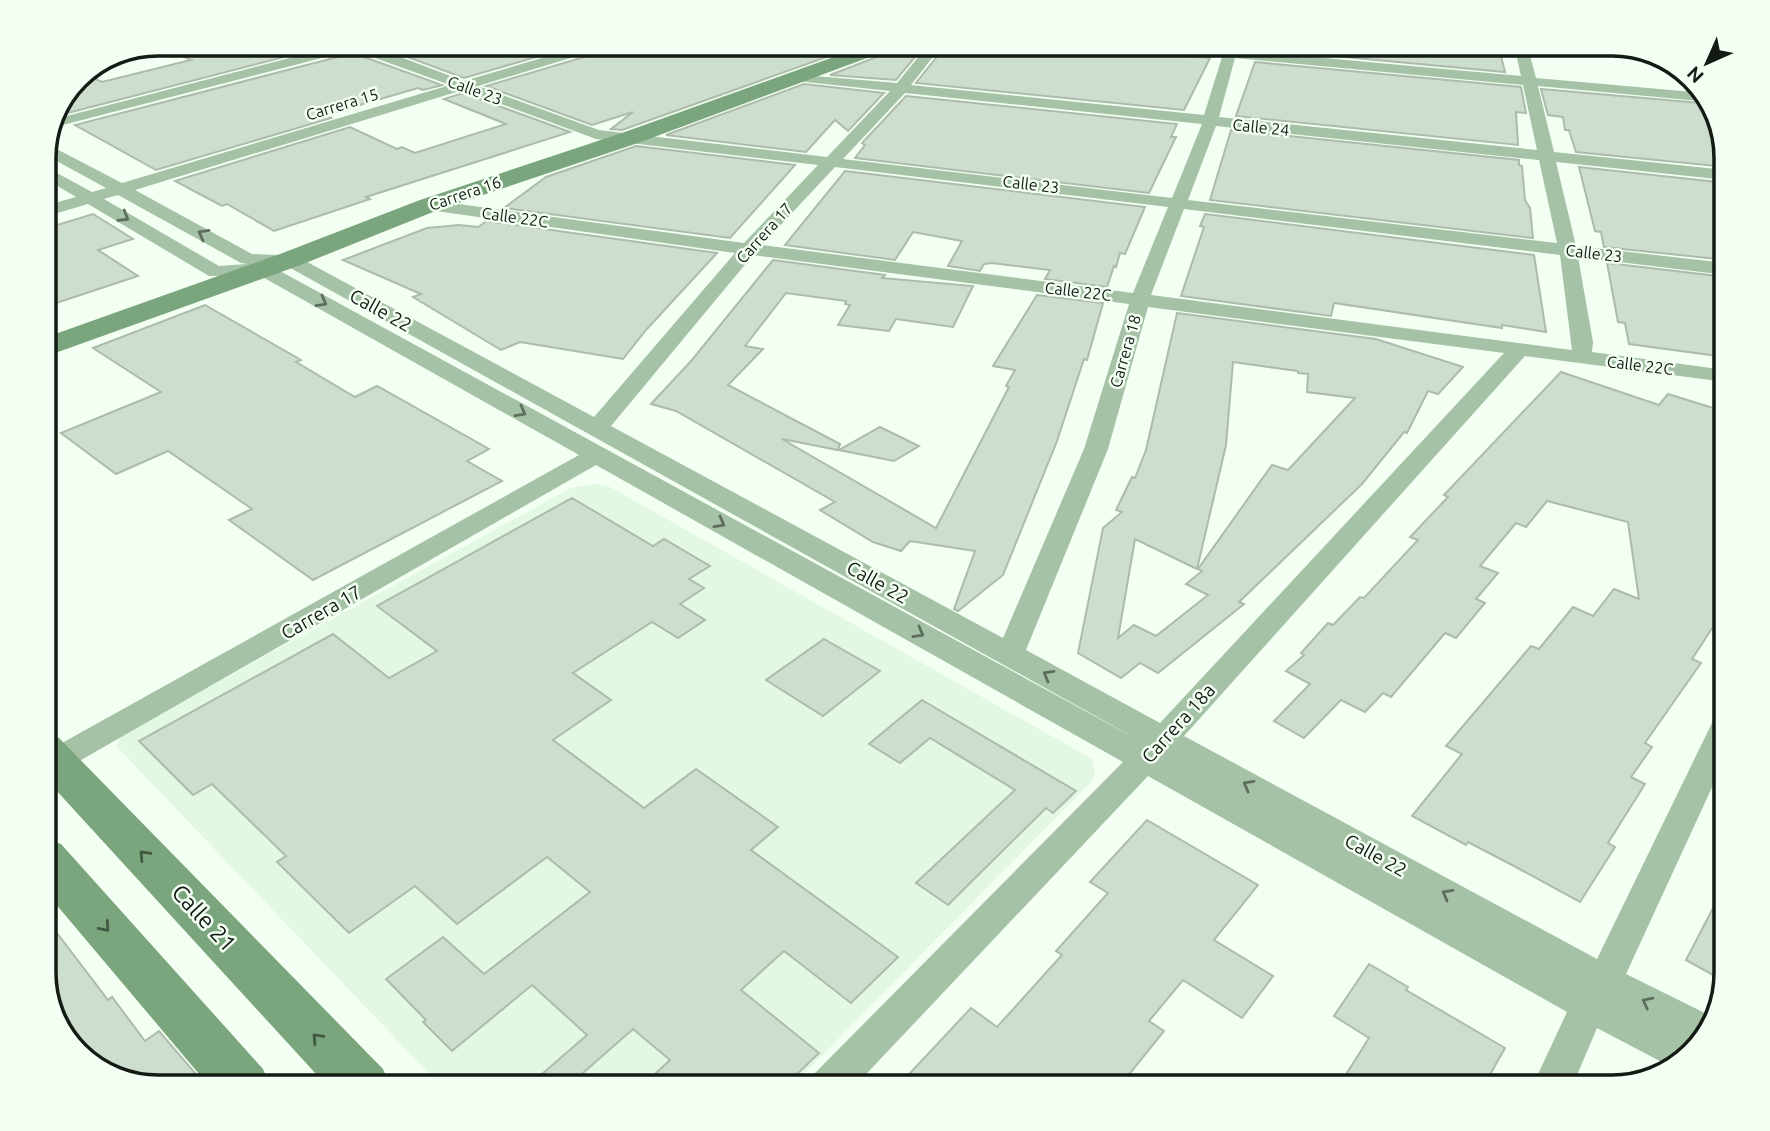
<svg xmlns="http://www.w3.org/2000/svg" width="1770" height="1131" font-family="Ubuntu,sans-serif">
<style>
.built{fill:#e2f8e2}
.building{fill:#cedece;stroke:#acbbac;stroke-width:2;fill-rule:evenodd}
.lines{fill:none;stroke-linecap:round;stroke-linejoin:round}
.street{fill:#a6c2a6;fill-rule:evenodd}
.secondary{fill:#7ba57d;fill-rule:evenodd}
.oneway{stroke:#5d6e5d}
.oneway2{stroke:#425943}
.labels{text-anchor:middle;stroke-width:5;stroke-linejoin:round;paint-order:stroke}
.far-street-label{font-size:16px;fill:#141a14;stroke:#f2fff2}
.street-label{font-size:19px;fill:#141a14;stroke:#f2fff2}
.near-street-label{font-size:23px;fill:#141a14;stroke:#f2fff2}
.rim{fill:none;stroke:#141a14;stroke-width:3.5}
</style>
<rect width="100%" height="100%" fill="#f2fff2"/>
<path class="built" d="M595,484L610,487L1092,759L1095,774L1088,785L791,1087H442L117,747L121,735L571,488Z"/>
<g class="building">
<path d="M158,44H334L60,115L77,77L85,74L102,82L191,60L156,45Z"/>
<path d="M373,44H581L464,78Z"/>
<path d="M610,44H863L622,130L611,129L633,112L592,125L486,86L608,50Z"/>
<path d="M899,44L924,46L896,80L830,75L895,50Z"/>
<path d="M952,44H1050L1210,58L1184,110L916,83L943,49H947Z"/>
<path d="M1262,44L1335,46L1336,44H1368L1439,51V44H1498L1505,72L1260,49Z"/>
<path d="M353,53L442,85L423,90L418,88L325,115L331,118L156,170L75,125Z"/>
<path d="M1255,62L1521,87L1526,113L1516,112L1518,145L1236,116Z"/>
<path d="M804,84L884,93L848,131L835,120L806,152L666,135Z"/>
<path d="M1541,89L1712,104L1726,151V167L1576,152L1569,130H1565L1563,117L1548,115Z"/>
<path d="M463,93L570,132L366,197L370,199L274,231L227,204L222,206L175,181L350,127L397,149L402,147L415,153L506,124L444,99Z"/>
<path d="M906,96L1177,124L1171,137H1176L1149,193L855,158L865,145L862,143Z"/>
<path d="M1231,130L1519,160V165L1522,166L1525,200L1530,208L1533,238L1210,200Z"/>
<path d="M636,146L795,165L730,238L504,208L546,177Z"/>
<path d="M1579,167L1726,183V260L1604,247L1601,232L1595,231Z"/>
<path d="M845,171L1145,207L1125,254L1120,253L1116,267L1114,266L1107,287L1045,279L1050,270L992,263L984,264L980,271L948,266L962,241L913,232L895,260L785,245Z"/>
<path d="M93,214L133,239L98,250L138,276L44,307V229Z"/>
<path d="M1205,214L1534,255L1546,332L1502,325V328L1334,303L1331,316L1181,296L1204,227L1200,226Z"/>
<path d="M487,221L717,253L646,330L623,359L520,342L501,350L413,297L421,294L343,260L427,228L459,225L478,227Z"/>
<path d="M773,260L885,275L882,278L973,286L953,327L896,319L889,331L838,325L850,305L845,304L846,301L786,293L745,346L763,349L728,385L840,444L838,450L782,439L936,528L1009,387L1006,386L1015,370L993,366L1037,295L1103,303L1087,360L1084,359L1057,441L1003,575L958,611L954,609L975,551L910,541L901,551L873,542L820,510L835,502L676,411L651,404L692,360Z"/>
<path d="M1607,263L1726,277V357L1629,344L1625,323L1618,322Z"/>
<path d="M205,305L301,360L296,362L355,397L377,386L489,449L467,461L502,481L313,580L229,520L252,509L168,451L116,474L61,433L161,392L93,348Z"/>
<path d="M1177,313L1376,339L1463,367L1438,394L1428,391L1407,433L1404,432L1362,484L1239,602L1244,604L1158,673L1140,663L1121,678L1078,653L1103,528L1122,512L1116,510L1132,477L1135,478L1146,450ZM1233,362L1298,371V373L1308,374L1307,392L1355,398L1288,470L1272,465L1198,569L1202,571L1186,584L1208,595L1156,636L1134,625L1118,638L1135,539L1197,569L1226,445Z"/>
<path d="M1561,372L1659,405L1668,394L1726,412V607L1692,659L1701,663L1645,743L1652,747L1631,777L1645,784L1608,843L1615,847L1580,902L1514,866L1468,842L1466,845L1412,816L1462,754L1446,746L1531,646L1539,649L1573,607L1593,616L1614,589L1639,599L1628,522L1547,501L1526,527L1516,523L1480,566L1498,573L1476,599L1485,603L1456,638L1445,633L1391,697L1383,693L1365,712L1341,700L1304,738L1274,721L1310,684L1286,671L1304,655L1301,653L1328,623L1333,625L1360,597L1364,598L1418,540L1410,537L1448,497L1444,495Z"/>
<path d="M880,427L919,446L894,461L839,450Z"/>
<path d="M572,498L653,546L664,539L710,566L689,579L704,588L680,604L705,620L678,638L652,622L573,673L611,700L553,740L644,808L696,769L778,827L751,850L898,957L851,1003L784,951L741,990L819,1053L793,1078L789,1075L776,1087H641L670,1060L633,1029L567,1087H527L587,1035L532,985L452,1051L423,1022L426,1020L386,979L443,937L484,974L590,892L547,857L457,924L415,886L349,933L277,862L286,856L212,784L193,795L139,741L333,634L389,678L437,651L377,606Z"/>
<path d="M824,639L880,671L823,716L766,680Z"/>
<path d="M922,700L1076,791L1053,813L1046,808L948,905L916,883L1015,790L930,738L900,763L869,744Z"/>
<path d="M1147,820L1258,885L1214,940L1273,976L1242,1018L1183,980L1149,1021L1164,1031L1119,1087H897L971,1008L997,1027L1062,955L1056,951L1108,893L1090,882Z"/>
<path d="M1726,883V974L1724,981L1686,960Z"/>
<path d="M44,916L108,1000L112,997L145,1041L159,1031L207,1087H158L95,1068L59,1031L44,980Z"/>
<path d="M1369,964L1408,987L1406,990L1505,1048L1483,1087H1338L1369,1038L1334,1016Z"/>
</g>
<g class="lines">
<path class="street" d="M343,44H366L464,81L589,44H608L607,47L478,86L599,130L827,157L890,91L797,81L790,77L792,74L897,83L929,44H943L911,85L1204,115L1222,57L1130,48L1124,44H1170L1224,49L1226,44H1238L1237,50L1521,76L1514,44H1527L1536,78L1704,93L1711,102L1538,86L1554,152L1726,170V180L1556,162L1576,246L1726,263V275L1578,257L1593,342L1592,352L1726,370V382L1525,356L1184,736L1597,959L1711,725L1715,717L1726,714V757L1626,974L1713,1017L1707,1036L1673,1068L1597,1028L1572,1087H1532L1567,1012L1148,776L854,1087H808L814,1074L1123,762L596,465L55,775L44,778V753L579,455L259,275L209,276L88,204L44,217V206L76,197L44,178V166L92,192L106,188L44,154L47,144L122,183L450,85L353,50L55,127L59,118ZM1235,58L1523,85L1537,150L1219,117ZM463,90L596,139L818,165L744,243L429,200L423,201L420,205L423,209L429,210L735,253L594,417L296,256L252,254L135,190ZM905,93L1202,124L1172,198L843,159ZM1216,126L1539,160L1557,243L1188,200ZM835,167L1168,207L1133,293L762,245ZM118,195L241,263L247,264L219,266L104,199ZM1184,209L1560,255L1572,350L1151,295ZM753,255L1129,304L1084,449L1003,638L611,426ZM269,265H285L1142,742ZM1148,307L1504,353L1160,723L1026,650L1108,449Z"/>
<g class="secondary">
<path d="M870,44H896L894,48L638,143L438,210L298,266L44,357V338L280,254L420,200L622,133Z"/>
<path d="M44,733L59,738L383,1069L391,1087H328L44,777Z"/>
<path d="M44,839L61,844L263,1069L271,1087H210L44,890Z"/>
</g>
</g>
<defs><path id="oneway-chevron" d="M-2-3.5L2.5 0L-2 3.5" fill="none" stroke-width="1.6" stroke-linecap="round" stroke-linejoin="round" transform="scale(1.75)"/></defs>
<g class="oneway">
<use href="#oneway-chevron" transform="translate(124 217) rotate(31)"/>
<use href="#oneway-chevron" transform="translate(203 234) rotate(-151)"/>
<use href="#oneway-chevron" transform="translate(322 302) rotate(29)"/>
<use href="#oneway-chevron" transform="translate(521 412) rotate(29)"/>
<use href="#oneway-chevron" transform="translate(720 523) rotate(29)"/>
<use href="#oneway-chevron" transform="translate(919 633) rotate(29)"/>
<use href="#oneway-chevron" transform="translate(1048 675) rotate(-151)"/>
<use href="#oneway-chevron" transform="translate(1248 785) rotate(-151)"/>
<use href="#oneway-chevron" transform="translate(1447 894) rotate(-151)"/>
<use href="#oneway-chevron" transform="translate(1647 1002) rotate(-153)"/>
</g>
<g class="oneway2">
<use href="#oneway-chevron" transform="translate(144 855) rotate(-133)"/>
<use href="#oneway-chevron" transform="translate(105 927) rotate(49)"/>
<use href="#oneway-chevron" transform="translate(317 1038) rotate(-133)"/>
</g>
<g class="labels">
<g class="far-street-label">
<text transform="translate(475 90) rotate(20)" y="6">Calle 23</text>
<text transform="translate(342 104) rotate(-17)" y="6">Carrera 15</text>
<text transform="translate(1261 127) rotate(6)" y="6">Calle 24</text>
<text transform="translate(1031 184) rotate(7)" y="6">Calle 23</text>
<text transform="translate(465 193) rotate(-19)" y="6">Carrera 16</text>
<text transform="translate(515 217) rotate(8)" y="6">Calle 22C</text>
<text transform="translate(764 233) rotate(-48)" y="6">Carrera 17</text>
<text transform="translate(1594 253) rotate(7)" y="6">Calle 23</text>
<text transform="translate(1078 291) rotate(7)" y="6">Calle 22C</text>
<text transform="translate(1125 351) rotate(-74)" y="6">Carrera 18</text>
<text transform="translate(1640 365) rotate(7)" y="6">Calle 22C</text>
</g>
<g class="street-label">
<text transform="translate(381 310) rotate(29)" y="7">Calle 22</text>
<text transform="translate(878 582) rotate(29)" y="7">Calle 22</text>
<text transform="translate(321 612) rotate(-30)" y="7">Carrera 17</text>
<text transform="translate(1178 723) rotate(-48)" y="7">Carrera 18a</text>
<text transform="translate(1376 855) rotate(29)" y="7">Calle 22</text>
</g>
<g class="near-street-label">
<text transform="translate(204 918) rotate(47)" y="8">Calle 21</text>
</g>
</g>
<path d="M0 0H1770V1131H0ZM158 56H1612A102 102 0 0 1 1714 158V973A102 102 0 0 1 1612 1075H158A102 102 0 0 1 56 973V158A102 102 0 0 1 158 56Z" fill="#f2fff2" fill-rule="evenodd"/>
<path class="rim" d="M158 56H1612A102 102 0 0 1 1714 158V973A102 102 0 0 1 1612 1075H158A102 102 0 0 1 56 973V158A102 102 0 0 1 158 56Z"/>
<g transform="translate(1707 63) rotate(225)" stroke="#f2fff2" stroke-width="5" paint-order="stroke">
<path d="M0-5L12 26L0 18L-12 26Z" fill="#141a14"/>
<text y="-10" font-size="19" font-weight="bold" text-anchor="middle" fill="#141a14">N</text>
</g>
</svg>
